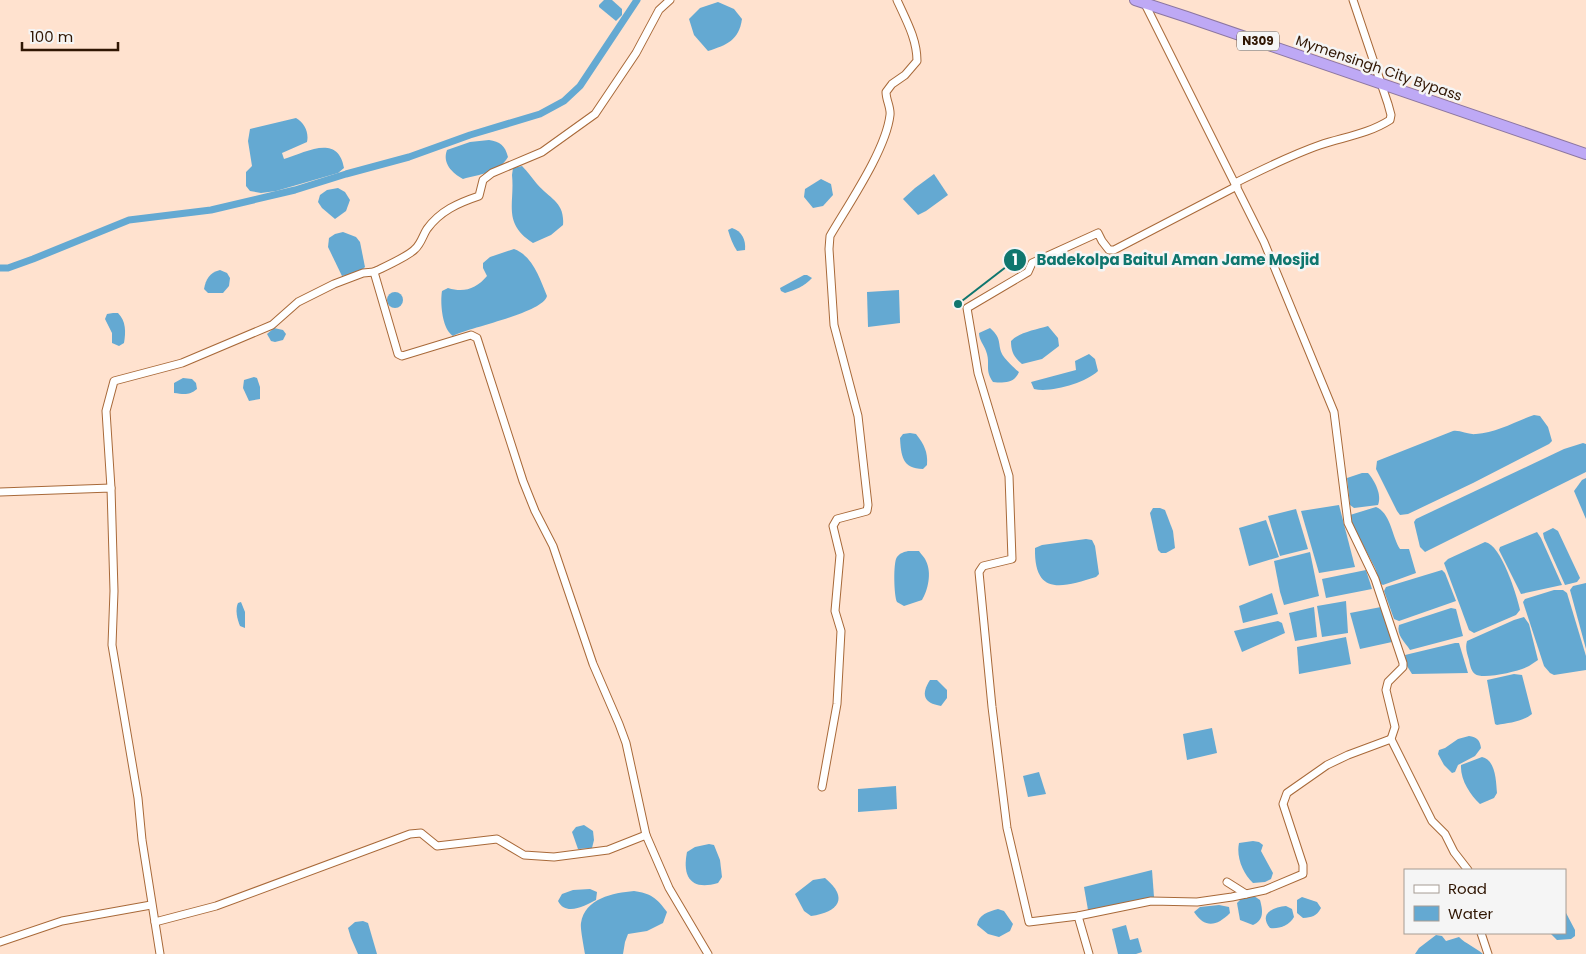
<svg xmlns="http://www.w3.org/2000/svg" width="1586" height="954" font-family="Poppins,sans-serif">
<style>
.water{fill:#64a9d2}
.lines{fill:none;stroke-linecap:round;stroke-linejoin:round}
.canal{stroke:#64a9d2;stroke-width:7}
.minor-casing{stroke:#a86939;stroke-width:9}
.highway-casing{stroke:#8c76a0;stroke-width:12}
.minor{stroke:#fff;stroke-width:7}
.highway{stroke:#bea9f5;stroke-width:10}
.labels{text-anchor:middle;stroke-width:5;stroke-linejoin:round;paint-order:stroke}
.shield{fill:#f5f5f5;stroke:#6b594c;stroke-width:1}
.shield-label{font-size:12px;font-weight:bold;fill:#301603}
.street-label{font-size:14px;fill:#301603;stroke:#f5f5f5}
.leader{fill:none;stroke:#0f766e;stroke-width:2}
.callout-dot{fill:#0f766e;stroke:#f5f5f5;stroke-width:2}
.mark-label{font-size:15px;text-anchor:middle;font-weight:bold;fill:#fff}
.callout-label{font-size:15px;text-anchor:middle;font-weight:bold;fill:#0f766e;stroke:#f5f5f5;stroke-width:5;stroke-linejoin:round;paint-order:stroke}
</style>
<rect width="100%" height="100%" fill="#ffe2cf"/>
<g class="water">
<path d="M604,0H612L622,9V15L616,21L599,7V5Z"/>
<path d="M718,2L734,9L742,19C739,40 727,45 708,51L694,35L689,19L700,8Z"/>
<path d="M296,118C305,123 309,133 307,142L282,153L284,159C305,153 338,133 344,168L338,173L276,191L261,193L250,191L246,186V172L252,166L248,141L250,129Z"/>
<path d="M489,140C500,142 505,145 508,157C499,173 480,174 463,179C452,173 442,163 447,150L470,142Z"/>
<path d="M522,166C528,172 532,178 537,184C550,199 565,202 563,225L551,235L533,243C502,223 515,204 512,175L513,168Z"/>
<path d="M934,174L948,195L926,211L918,215L903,199L915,188Z"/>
<path d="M821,179L831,184L833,195L823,206L813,208L804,197L805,189Z"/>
<path d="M338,188L345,192L350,200L346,211L335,219L322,208L318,202L320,195L327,190Z"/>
<path d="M732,228C742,231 746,240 745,250L737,251C733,245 730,237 728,230Z"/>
<path d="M343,232L356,237L360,242L365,267L360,272L342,276L328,247L329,238L335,234Z"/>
<path d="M514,249C533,256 540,279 547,296C543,313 470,327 453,336C442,329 440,303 442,291L448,288C464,293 476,289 487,276L483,268V263L490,257Z"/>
<path d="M220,270L227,273L230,278L229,286L223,293H208L204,289C206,279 209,273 220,270Z"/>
<path d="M804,275H807L812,278C805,286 795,290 785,293L781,291L780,288Z"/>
<path d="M899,290L900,323L868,327L867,292Z"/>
<circle cx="395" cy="300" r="8"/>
<path d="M113,313H118C126,321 126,332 124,343L119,346L112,343V333L105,319L107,314Z"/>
<path d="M1048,326L1058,338L1059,346L1042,359L1022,364C1014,357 1011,352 1011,341C1020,332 1035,330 1048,326Z"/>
<path d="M274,328L283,330L286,334L283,340L275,342L271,341L267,334Z"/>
<path d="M990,328C1004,340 996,346 1004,357C1005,359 1017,371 1019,372C1014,384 1004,383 993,382C984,369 991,364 986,351C984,345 979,340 979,333Z"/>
<path d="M1089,354L1095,359L1098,371C1085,383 1051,393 1034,389L1031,382L1076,370L1075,361Z"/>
<path d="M254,377L257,378L260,387V399L249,401L243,388L244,380Z"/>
<path d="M183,378L192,379L196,383L197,389C189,396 183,394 174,393V383Z"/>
<path d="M1534,415L1540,416L1548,427L1552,441L1549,444L1473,483L1408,514L1400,515L1397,511L1376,469L1377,461L1453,431C1461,430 1468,435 1476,434C1496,433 1516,421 1534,415Z"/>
<path d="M910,433L916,434C924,444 928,452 927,465L923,469C902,469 901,455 900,438L903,434Z"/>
<path d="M1583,443L1586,444V472L1425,552L1420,547L1414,522L1416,519L1564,449Z"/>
<path d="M1362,473H1368C1375,481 1382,495 1378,505L1354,508L1350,505L1347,478Z"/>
<path d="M1586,478V519L1574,491L1582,480Z"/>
<path d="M1339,505L1355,567L1319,573L1301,511Z"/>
<path d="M1376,507C1391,513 1392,537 1400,549H1409L1416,573L1383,585L1381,584L1375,568L1351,522L1350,515Z"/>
<path d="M1153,508H1160L1165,510L1173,531L1175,548L1166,553H1161L1158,550L1150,513Z"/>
<path d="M1296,509L1308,549L1280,556L1268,516Z"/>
<path d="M1266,520L1279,557L1249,566L1239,528Z"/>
<path d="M1553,528L1558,531L1580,578L1577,582L1565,585L1544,538L1543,533Z"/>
<path d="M1537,532L1541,538L1562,585L1521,594L1499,550L1500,547Z"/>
<path d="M1086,539L1092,540L1095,546L1099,574L1096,577C1063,587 1034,597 1035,548L1042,545Z"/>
<path d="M1485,542C1501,544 1517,596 1520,610L1516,615L1474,633L1469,630L1444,563L1448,559Z"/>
<path d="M908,551H919C921,554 925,558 926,561C932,573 928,590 922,600L904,606L897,602C894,596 893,562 897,557C900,553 904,552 908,551Z"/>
<path d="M1310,552L1319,596L1284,605L1280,592L1274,561Z"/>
<path d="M1366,570L1372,589L1326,598L1322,579Z"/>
<path d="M1442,570L1445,573L1456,601L1399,621L1394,619L1384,591L1386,587Z"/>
<path d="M1586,583V649L1570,590L1573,586Z"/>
<path d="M1554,590H1563L1567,593L1586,656V670L1554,675L1550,673L1544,666L1523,602L1525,599Z"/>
<path d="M1272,593L1278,614L1243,623L1239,606Z"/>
<path d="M1346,601L1348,633L1322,637L1317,606Z"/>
<path d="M241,602L245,612V628L240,626C237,619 235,609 238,603Z"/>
<path d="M1314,607L1317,637L1295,641L1289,613Z"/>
<path d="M1381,607L1392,642L1360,649L1350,613Z"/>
<path d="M1451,608L1456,609L1463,636L1410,650C1405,642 1396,635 1399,625Z"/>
<path d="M1524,617L1529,624L1538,660C1535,662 1532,664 1529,666C1520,671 1483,680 1475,674C1471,671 1470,665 1469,660C1467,653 1465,648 1467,641L1514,620Z"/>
<path d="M1278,621L1282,623L1285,633L1242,652L1234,631Z"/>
<path d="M1346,637L1351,664L1299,674L1297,647Z"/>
<path d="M1455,643H1459L1468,673L1412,674L1407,666L1405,655Z"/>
<path d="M1514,674L1522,675L1532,714C1522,722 1509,723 1497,725L1495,724L1487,680Z"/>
<path d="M930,680H937L947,690V698L941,706C923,703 921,694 930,680Z"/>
<path d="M1212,728L1217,753L1187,760L1183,734Z"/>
<path d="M1469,736C1477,737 1480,740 1481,748L1475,756L1458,765L1455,772L1452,773L1444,765L1438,754L1439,750L1445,748L1458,739Z"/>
<path d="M1482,757C1496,760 1496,782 1497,793L1494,798L1480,804C1470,795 1460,779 1461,765Z"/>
<path d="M1039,772L1046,794L1028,797L1023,776Z"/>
<path d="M896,786L897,809L858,812V789Z"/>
<path d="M584,825L593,831L594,840L592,848L578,849L572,832L576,827Z"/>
<path d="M1253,841L1259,842L1263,845L1261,851L1273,873L1271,879L1265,882L1253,883C1243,874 1236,857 1239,843Z"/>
<path d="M709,844L714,845L720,860L722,877L718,883C691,891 682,877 687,852L695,847Z"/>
<path d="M1152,870L1154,897L1088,910L1084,887Z"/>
<path d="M825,878C849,898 839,912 811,916L804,911L795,894L813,880Z"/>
<path d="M590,889L597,892L596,900C586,905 566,917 558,901L562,894L573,890Z"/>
<path d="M634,891C650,893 657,898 667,912L663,923L647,931L628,934L625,942L623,954H585C584,947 580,928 581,923C585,898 613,893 634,891Z"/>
<path d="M1254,896L1260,900C1263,911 1264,920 1253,925L1240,920L1237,903L1242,898Z"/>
<path d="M1302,897L1317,902L1321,908C1316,917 1312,917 1303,918L1297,913V900Z"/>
<path d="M1219,905L1229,907L1230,913C1217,926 1205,929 1194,912L1200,907Z"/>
<path d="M1286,906L1292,909L1294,917C1289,926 1279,929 1270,928C1258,913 1274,907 1286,906Z"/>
<path d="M998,909L1004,911L1013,924L1010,931L999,937L988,934L977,925C979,914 988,912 998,909Z"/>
<path d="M1565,911L1575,930V936L1571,939L1557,940L1550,933H1565Z"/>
<path d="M363,921L368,923L377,954H358L351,938L348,928L355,922Z"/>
<path d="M1126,925L1130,940L1138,938L1142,952L1136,954H1118L1112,929Z"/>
<path d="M1436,935L1442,936L1446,941L1459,937C1466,944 1475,947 1483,954H1415L1419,948Z"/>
</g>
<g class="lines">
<path class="canal" d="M0,268H8L33,259L129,220L211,210L295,190L346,174L409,157L470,135L540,114L564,101L580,86L637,0"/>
<g class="minor-casing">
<g id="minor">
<path d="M1145,4L1264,242L1334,412L1348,523L1375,579L1403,663V667L1388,682L1386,690L1395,727L1391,739L1432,821L1445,834L1454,852L1468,870"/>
<path d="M1235,183C1263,169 1291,155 1320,145C1344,137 1368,134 1390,120L1391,115L1388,104L1353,0"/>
<path d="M1237,186L1114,250H1109L1102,241L1098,233L1032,263L1028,272L967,308L978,373L1009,476L1012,559L983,566L979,572L992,707L1007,828L1029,922L1078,916L1151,901L1197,902L1232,897L1265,890L1303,874V865L1283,804L1287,793L1327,765L1348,755L1391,739"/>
<path d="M111,488L106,411L114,381L182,363L272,325L298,302L334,284L363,273L374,272"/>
<path d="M0,492L111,488L114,591L112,645L138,798L142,840L160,954"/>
<path d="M822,787L837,704L841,631L835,611L840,555L833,526L837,519L867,511L868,505L858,416L834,325L829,249L830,236C848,205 886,150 890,115C891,108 886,100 886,92L892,84L905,75L917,61C917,39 906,20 897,0"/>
<path d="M646,835L626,743L619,724L593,664L553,546L535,511L523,481L477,338L471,335L402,356L398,354L374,272C384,267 409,256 415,249C421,244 423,235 427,229C440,211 458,203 479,196L483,180L492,173L542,152L595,114L636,53L659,10L670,0"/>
<path d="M1227,882L1246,894"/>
<path d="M1078,916L1089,954"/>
<path d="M155,922L216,906L410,834L421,833L437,846L497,839L524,855L554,857L608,850L646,835L669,888L708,954"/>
<path d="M1481,933L1488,954"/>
<path d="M0,942L62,921L151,905"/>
</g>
</g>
<g class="highway-casing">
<path id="highway" d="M1135,0L1187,17L1586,154"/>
</g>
<use href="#minor" class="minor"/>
<use href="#highway" class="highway"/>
</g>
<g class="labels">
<rect class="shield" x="1237" y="31.5" width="42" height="19" rx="4"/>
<g class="shield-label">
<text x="1258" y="45">N309</text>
</g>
<g class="street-label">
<text transform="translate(1379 68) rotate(19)" y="5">Mymensingh City Bypass</text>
</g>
</g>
<path class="leader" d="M958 304L1015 260"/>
<g class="callout-dot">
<circle cx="958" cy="304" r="5"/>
<circle cx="1015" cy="260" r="12"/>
</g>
<g class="mark-label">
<text x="1015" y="265">1</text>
</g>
<g class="callout-label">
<text x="1178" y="265">Badekolpa Baitul Aman Jame Mosjid</text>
</g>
<rect x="1404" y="869" width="162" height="65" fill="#f5f5f5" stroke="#a69c94"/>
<rect x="1414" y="885" width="25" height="8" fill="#ffffff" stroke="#a69c94"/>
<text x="1448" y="894" font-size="15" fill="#301603">Road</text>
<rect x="1414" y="906" width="25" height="15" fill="#64a9d2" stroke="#a69c94"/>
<text x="1448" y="919" font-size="15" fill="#301603">Water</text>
<path d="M22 42v8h96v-8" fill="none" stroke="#301603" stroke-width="2.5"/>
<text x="30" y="42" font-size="15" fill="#301603" stroke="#f5f5f5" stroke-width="4" paint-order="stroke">100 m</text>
</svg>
